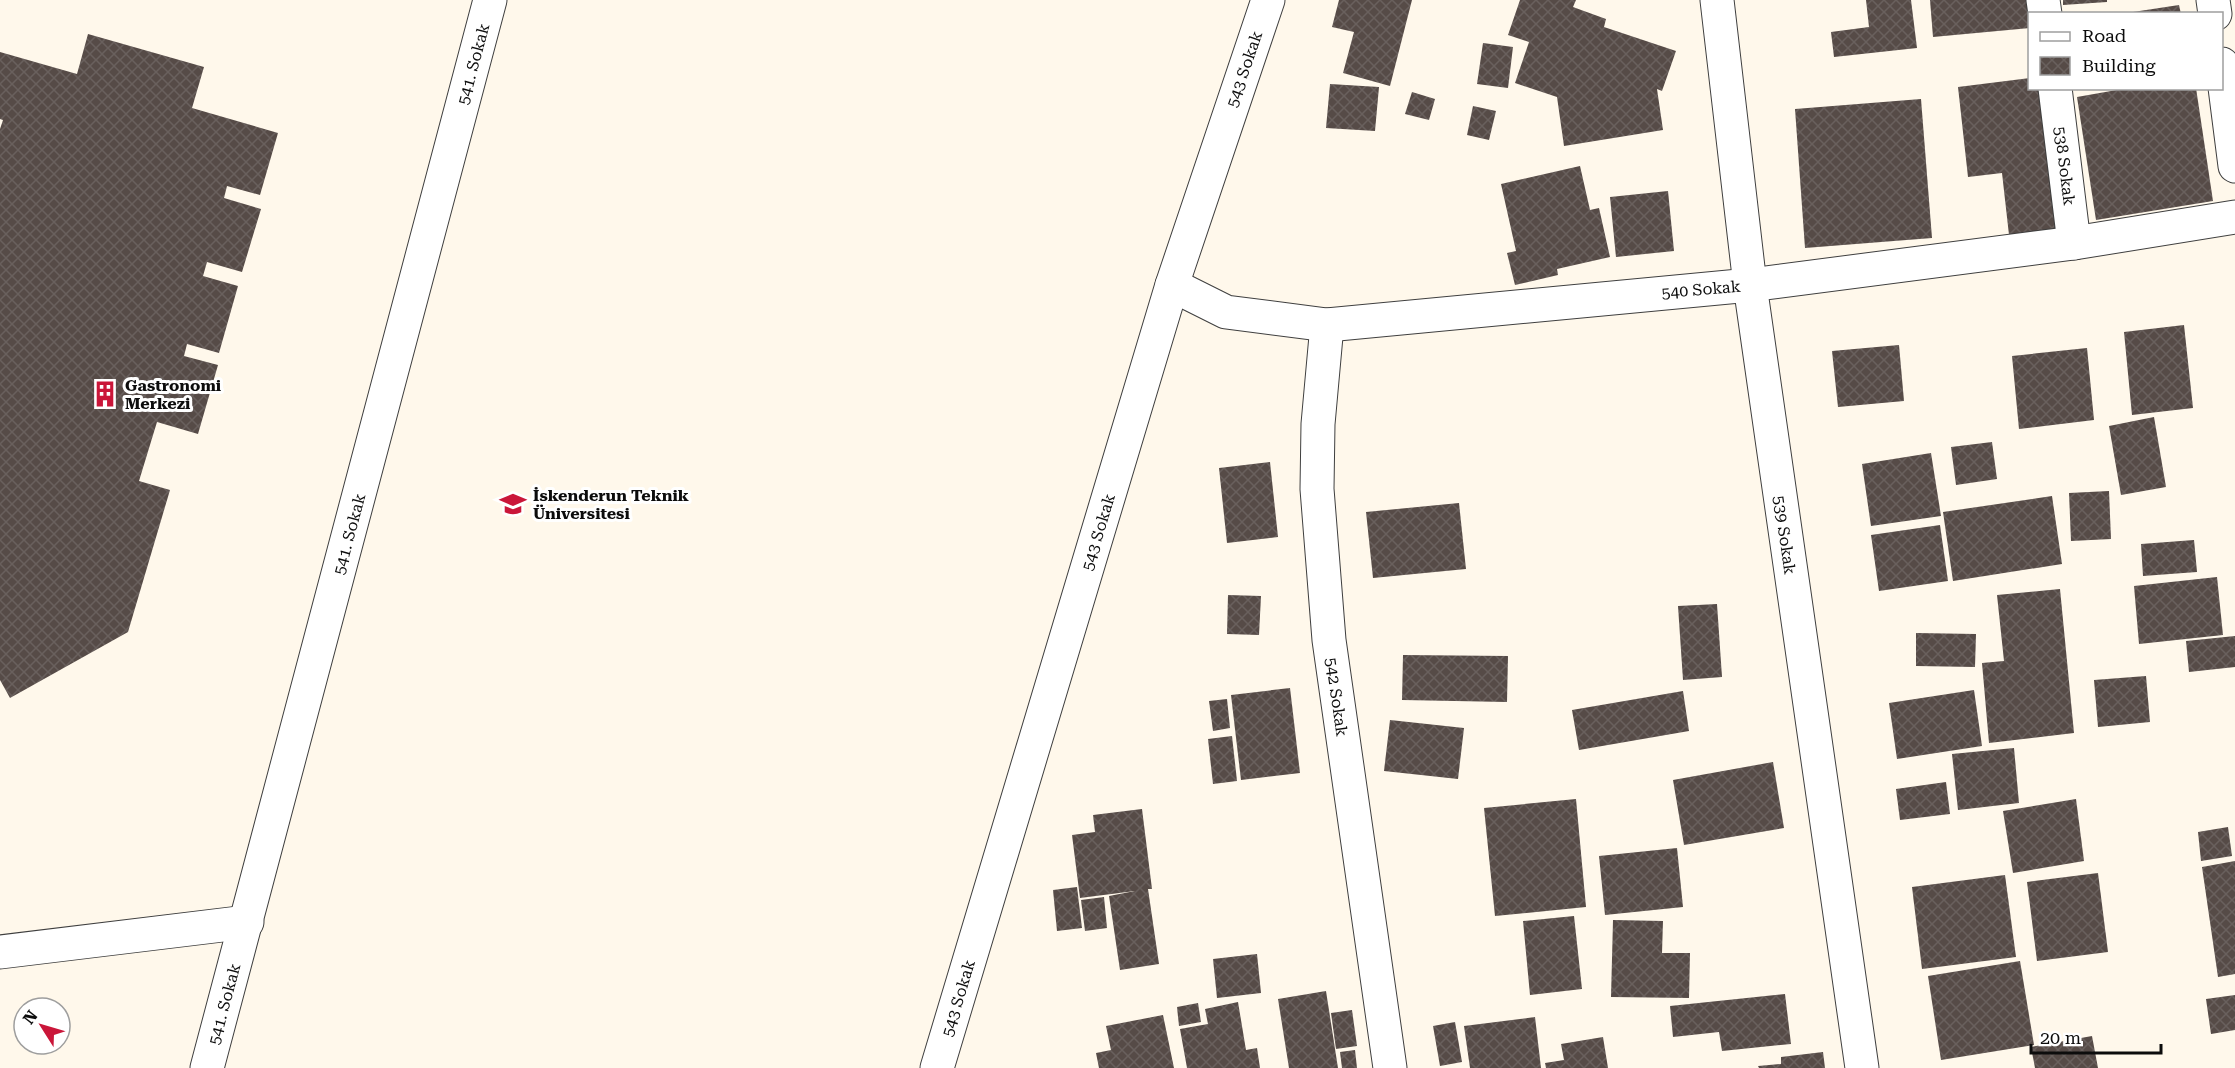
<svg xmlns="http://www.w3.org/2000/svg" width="2235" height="1068" font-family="'Roboto Serif',serif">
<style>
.building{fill:url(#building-cross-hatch)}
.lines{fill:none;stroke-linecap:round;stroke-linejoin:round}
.minor-casing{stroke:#3f3f3f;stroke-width:35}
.tertiary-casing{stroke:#3f3f3f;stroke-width:35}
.minor{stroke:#fff;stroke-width:33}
.tertiary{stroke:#fff;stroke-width:33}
.labels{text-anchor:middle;stroke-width:6;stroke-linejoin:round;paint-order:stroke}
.street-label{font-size:16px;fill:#0c0c0c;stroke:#fff}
.poi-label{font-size:16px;font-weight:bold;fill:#0c0c0c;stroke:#fff;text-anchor:start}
</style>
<defs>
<pattern id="building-cross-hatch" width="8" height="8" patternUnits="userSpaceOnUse" patternTransform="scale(1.5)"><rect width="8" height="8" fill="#564b47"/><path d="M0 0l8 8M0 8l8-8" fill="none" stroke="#69605d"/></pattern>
</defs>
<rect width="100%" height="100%" fill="#fff8eb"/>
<g class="building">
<path d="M1339,0H1412L1390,86L1343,73L1354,32L1332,27Z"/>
<path d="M1520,0H1576L1573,7L1606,19L1604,27L1676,51L1662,91L1657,89L1663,130L1564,146L1557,97L1515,83L1529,42L1508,35Z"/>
<path d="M1866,0H1911L1917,48L1834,57L1831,32L1869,27Z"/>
<path d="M1930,0H2028L2030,28L1933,37Z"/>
<path d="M2063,0H2107V2L2063,5Z"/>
<path d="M2179,5L2181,14H2133V12Z"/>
<path d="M88,34L204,67L192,108L278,133L260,195L227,186L224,198L261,209L242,272L207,262L203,276L238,286L219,353L187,344L184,356L218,365L198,434L157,422L139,481L170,490L128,632L10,698L0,680V129L3,120L0,119V52L77,74Z"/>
<path d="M1483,43L1513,47L1508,88L1477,84Z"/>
<path d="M2030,78V88H2042L2059,229L2009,235L2002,173L1968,177L1958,87Z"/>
<path d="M1330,84L1379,87L1375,131L1326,128Z"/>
<path d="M2128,88H2196L2213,201L2096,220L2077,97Z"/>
<path d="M1412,92L1435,99L1429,120L1405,114Z"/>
<path d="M1921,99L1932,238L1805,248L1795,109Z"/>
<path d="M1473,106L1496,111L1489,140L1467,135Z"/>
<path d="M1580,166L1590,210L1599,208L1610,257L1557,269L1558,275L1515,285L1507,253L1516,251L1501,184Z"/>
<path d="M1668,191L1674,251L1616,257L1610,197Z"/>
<path d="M2184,325L2193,408L2132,415L2124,332Z"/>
<path d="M1899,345L1904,401L1838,407L1832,351Z"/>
<path d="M2087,348L2094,420L2019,429L2012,356Z"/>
<path d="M2154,417L2166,487L2121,495L2109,426Z"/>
<path d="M1992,442L1997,479L1956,485L1951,447Z"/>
<path d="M1931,453L1941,516L1871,526L1862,464Z"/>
<path d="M1270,462L1278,537L1227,543L1219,468Z"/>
<path d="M2109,491L2111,539L2071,541L2069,493Z"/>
<path d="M2052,496L2062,564L1953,581L1943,512Z"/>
<path d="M1459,503L1466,569L1373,578L1366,512Z"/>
<path d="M1940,525L1948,581L1879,591L1871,535Z"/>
<path d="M2194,540L2197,572L2143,576L2141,544Z"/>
<path d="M2217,577L2223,635L2139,644L2134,586Z"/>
<path d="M2060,589L2074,733L1989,743L1982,663L2004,661L1997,595Z"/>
<path d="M1228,595L1261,596L1259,635L1227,634Z"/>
<path d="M1717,604L1722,677L1683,680L1678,606Z"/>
<path d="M1916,633L1976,634L1975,667L1916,666Z"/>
<path d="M2235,636V667L2189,672L2186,641Z"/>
<path d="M1403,655L1508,656L1507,702L1402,700Z"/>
<path d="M2146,676L2150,722L2098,727L2094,680Z"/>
<path d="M1290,688L1300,773L1241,780L1231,695Z"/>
<path d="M1974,690L1982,746L1897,759L1889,703Z"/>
<path d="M1683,691L1689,731L1579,750L1572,710Z"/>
<path d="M1227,699L1230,728L1213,731L1209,701Z"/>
<path d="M1390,720L1464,728L1458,779L1384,771Z"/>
<path d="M1232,736L1237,781L1213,784L1208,739Z"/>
<path d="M2014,748L2019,803L1958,810L1952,754Z"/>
<path d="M1773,762L1784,828L1684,845L1673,780Z"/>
<path d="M1946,782L1950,814L1900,820L1896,789Z"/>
<path d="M1576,799L1586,907L1495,916L1484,808Z"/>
<path d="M2076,799L2084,861L2013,873L2003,811Z"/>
<path d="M1142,809L1152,889H1148L1159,964L1120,970L1109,896L1135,891L1080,898L1072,835L1095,832L1093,815Z"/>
<path d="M2228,827L2232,856L2201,861L2198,832Z"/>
<path d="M1677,848L1683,907L1605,915L1599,856Z"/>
<path d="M2235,861V974L2218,977L2202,867Z"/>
<path d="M2098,873L2108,952L2037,961L2027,882Z"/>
<path d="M2005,875L2016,957L1922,969L1912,887Z"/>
<path d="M1077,887L1082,928L1057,931L1053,890Z"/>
<path d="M1104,897L1107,928L1085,931L1081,900Z"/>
<path d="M1574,916L1582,989L1530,995L1523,921Z"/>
<path d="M1613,920L1663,921L1662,953H1690L1689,998L1611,997Z"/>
<path d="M1257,954L1261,993L1217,998L1213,959Z"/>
<path d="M2020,961L2034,1045L1941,1060L1928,976Z"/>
<path d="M1326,991L1338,1068H1289L1278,999Z"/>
<path d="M1785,994L1791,1044L1722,1051L1719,1032L1673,1037L1670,1006Z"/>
<path d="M2235,995V1030L2211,1034L2206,999Z"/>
<path d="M1238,1002L1246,1050L1257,1048L1260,1068H1187L1180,1029L1208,1024L1205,1009Z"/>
<path d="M1198,1003L1201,1022L1179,1026L1177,1007Z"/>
<path d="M1352,1010L1357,1046L1336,1049L1331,1013Z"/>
<path d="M1163,1015L1174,1068H1099L1096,1053L1111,1050L1106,1026Z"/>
<path d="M1535,1017L1541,1068H1470L1464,1026Z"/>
<path d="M1455,1022L1462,1062L1440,1066L1433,1026Z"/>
<path d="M2092,1036L2098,1068H2035L2031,1047Z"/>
<path d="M1603,1037L1608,1068H1546L1545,1063L1564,1060L1561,1044Z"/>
<path d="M1355,1050L1357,1068H1342L1340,1052Z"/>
<path d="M1823,1052L1825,1068H1759L1758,1066L1781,1064V1057Z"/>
</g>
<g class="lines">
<g class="minor-casing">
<g id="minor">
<path d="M1717,0L1750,285L1862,1068"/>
<path d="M2043,0L2045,14"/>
<path d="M2213,0L2215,14"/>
<path d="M2222,64L2235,166"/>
<path d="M2055,88L2074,243"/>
<path d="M1172,285L1226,312L1327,325L1750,285L2074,243L2235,217"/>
<path d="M1327,325L1318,424L1317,489L1329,640L1390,1068"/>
<path d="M0,952L247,922"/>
<path d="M207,1068L490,0"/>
</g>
</g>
<g class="tertiary-casing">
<path id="tertiary" d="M937,1068L1172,285L1268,0"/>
</g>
<use href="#minor" class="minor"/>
<use href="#tertiary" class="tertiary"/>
</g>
<defs>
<g id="building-bare" transform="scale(2.07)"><path d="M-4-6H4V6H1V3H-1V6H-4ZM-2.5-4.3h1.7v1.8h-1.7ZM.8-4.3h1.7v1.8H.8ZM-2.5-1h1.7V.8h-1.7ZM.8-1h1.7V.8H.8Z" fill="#ca1639" stroke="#fff" stroke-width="2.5" paint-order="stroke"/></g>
<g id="university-bare" transform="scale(2.07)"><path d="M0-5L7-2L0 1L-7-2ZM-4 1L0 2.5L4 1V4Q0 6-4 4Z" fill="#ca1639" stroke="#fff" stroke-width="2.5" paint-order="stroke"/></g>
</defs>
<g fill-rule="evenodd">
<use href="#building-bare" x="105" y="394"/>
<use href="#university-bare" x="513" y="504"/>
</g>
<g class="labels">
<g class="street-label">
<text transform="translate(473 64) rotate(-75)" y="6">541. Sokak</text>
<text transform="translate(1244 69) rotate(-71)" y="6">543 Sokak</text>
<text transform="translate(2065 166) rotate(83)" y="6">538 Sokak</text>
<text transform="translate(1701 289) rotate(-5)" y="6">540 Sokak</text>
<text transform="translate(1098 532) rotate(-73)" y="6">543 Sokak</text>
<text transform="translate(349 534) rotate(-75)" y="6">541. Sokak</text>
<text transform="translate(1785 535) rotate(82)" y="6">539 Sokak</text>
<text transform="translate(1337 697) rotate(82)" y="6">542 Sokak</text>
<text transform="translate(958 998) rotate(-73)" y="6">543 Sokak</text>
<text transform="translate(224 1004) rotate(-75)" y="6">541. Sokak</text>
</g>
<g class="poi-label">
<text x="125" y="391">Gastronomi<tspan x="125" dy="18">Merkezi</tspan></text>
<text x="533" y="501">İskenderun Teknik<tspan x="533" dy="18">Üniversitesi</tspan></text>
</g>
</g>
<rect x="2028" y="12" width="195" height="78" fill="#ffffff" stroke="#9e9e9e" stroke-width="1.5"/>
<rect x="2040" y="32" width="30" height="9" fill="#ffffff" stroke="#9e9e9e" stroke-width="1.5"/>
<text x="2082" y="42" font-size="18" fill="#0c0c0c">Road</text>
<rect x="2040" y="57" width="30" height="18" fill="url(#building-cross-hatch)" stroke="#9e9e9e" stroke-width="1.5"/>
<text x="2082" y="72" font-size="18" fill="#0c0c0c">Building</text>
<g transform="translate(42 1026) rotate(307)"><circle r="28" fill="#ffffff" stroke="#9e9e9e" stroke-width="1.5"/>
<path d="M0-4.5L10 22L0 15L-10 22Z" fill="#ca1639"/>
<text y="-9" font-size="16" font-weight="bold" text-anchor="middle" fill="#0c0c0c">N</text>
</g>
<path d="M2031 1044v9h130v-9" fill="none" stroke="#0c0c0c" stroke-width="3"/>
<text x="2040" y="1044" font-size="18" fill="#0c0c0c" stroke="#ffffff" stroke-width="4.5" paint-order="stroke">20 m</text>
</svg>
